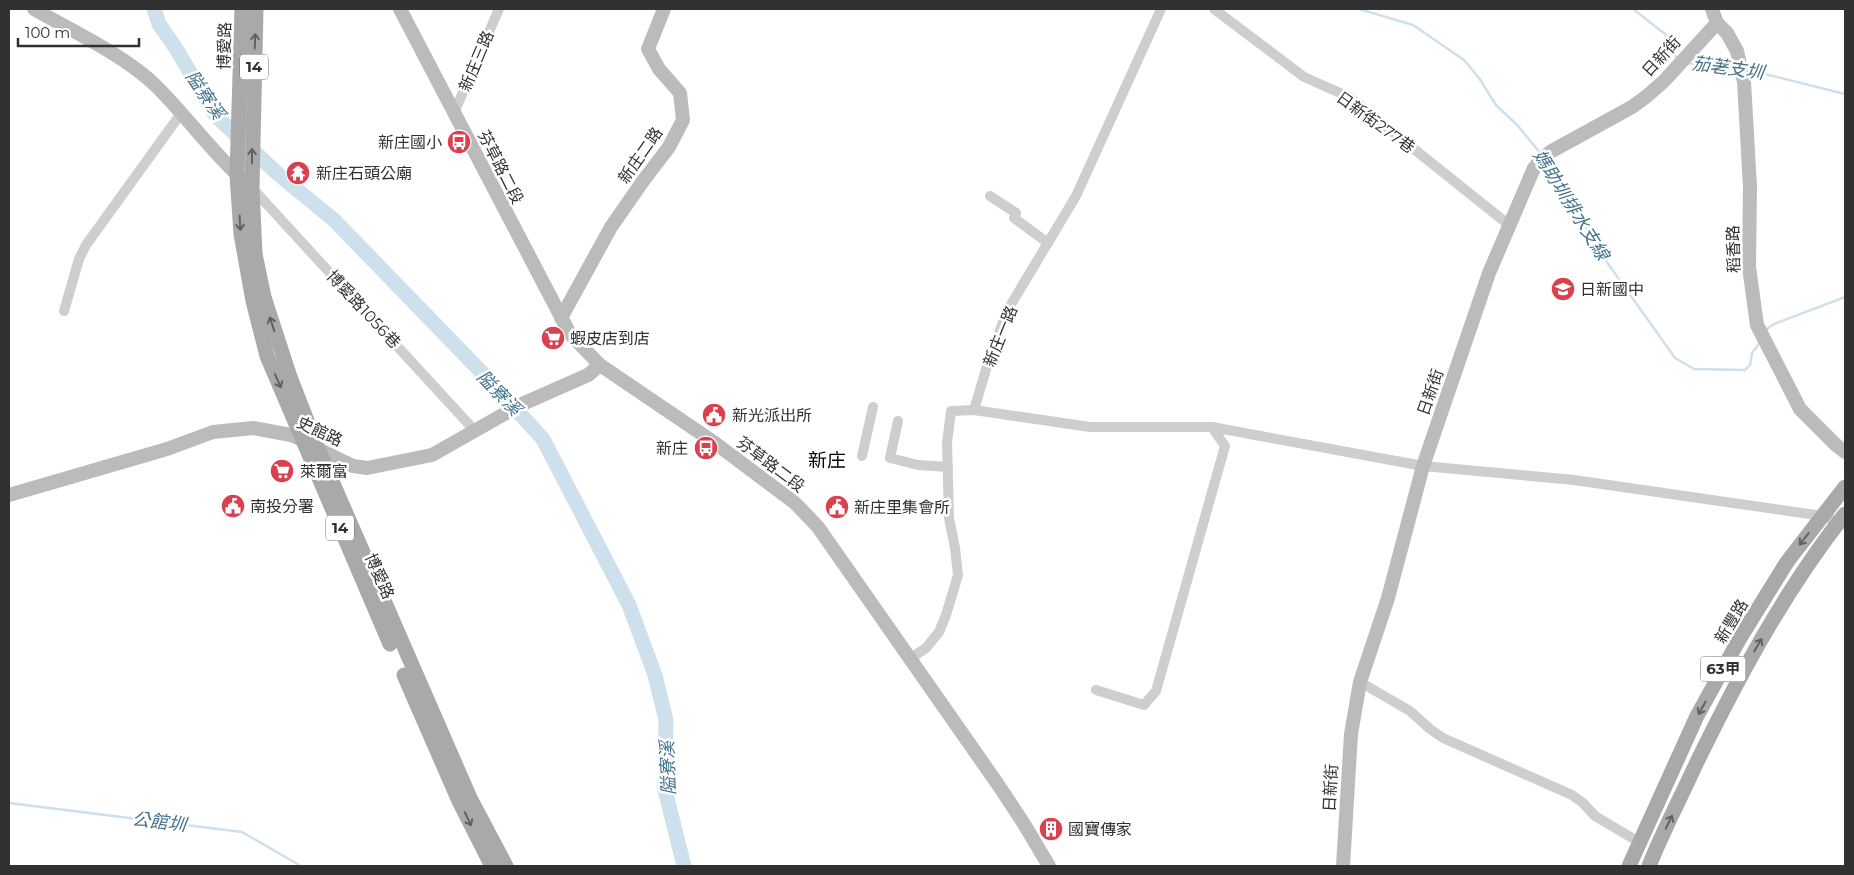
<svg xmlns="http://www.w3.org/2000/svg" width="1854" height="875" font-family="Montserrat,'Noto Sans TC',sans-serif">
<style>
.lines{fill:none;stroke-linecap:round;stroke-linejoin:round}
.stream{stroke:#cee0eb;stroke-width:2.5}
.river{stroke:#cee0eb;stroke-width:15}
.street{stroke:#cecece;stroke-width:10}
.secondary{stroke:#bbb;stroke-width:14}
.primary{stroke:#a9a9a9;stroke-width:15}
.oneway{stroke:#616161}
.labels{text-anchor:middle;stroke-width:5;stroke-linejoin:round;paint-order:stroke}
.shield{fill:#fff;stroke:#6f6f6f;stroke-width:1}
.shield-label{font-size:15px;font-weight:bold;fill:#313131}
.street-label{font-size:16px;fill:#313131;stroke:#fff}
.poi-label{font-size:16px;fill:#313131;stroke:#fff;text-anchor:start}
.water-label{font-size:18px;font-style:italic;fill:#43738f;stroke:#fff}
.quarter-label{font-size:19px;fill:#000;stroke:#fff}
</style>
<rect width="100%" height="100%" fill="#fff"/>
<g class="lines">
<g class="stream">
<path d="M1359,9L1413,25L1464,60L1479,78L1496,105L1518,126L1541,154"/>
<path d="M1633,9L1665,34L1676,58L1679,59"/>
<path d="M1686,63L1737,68"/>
<path d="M1745,69L1845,94"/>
<path d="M1545,161L1604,258L1675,358L1694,369L1745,370L1750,365L1752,353L1760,342"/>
<path d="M1765,333L1768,328L1774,324L1845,297"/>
<path d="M9,803L242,832L301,866"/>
</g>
<path class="river" d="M154,9L159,24L175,47L216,116L278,174L334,220L492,383L543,439L629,605L655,675L666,720L665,790L684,866"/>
<g class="street">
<path d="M1214,9L1304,77L1349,97L1509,225"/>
<path d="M454,113L499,9"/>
<path d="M252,188L475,431"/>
<path d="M990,196L1016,213L1014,218L1048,243"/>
<path d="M64,311L79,259L86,245L182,112"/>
<path d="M974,410L987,366L1007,311L1076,196L1161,9"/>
<path d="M898,421L890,458L918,465L948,467"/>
<path d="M862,456L873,407"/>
<path d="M911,658L926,648L939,632L946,615L958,575L955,548L949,518L947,443L951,411L974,410L1090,427H1212L1423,466L1574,480L1823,516L1844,524"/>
<path d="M1360,682L1410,711L1430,729L1443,738L1572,795L1583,803L1595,816L1639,842"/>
<path d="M1096,690L1144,705L1156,691L1225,446L1212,427"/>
</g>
<g class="secondary">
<path d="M34,9C72,31 122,54 154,84C185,114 210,150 242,179"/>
<path d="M400,9L570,334L600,365L715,443L795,503L818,527L999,786L1024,824L1049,866"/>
<path d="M1712,9L1717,23L1727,33L1737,51L1744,82L1750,187L1749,267L1757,325L1800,409L1835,444L1845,452"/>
<path d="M561,318L611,227L643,181L669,147L683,120L680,93L659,69L648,49L664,9"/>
<path d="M9,495L167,449L213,432L253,428L291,435L303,440L318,449L353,466L367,468L432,455L520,405L588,375L600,365"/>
<path d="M1343,866L1351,734L1360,682L1388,598L1423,466L1489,273L1534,168L1542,158L1550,152L1632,107L1647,96L1664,81L1717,23"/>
</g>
<g class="primary">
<path d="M242,9L237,175L241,234L253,301L267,356L390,644"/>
<path d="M256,9L252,188L255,254L264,297L290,377L318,449L470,798L506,866"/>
<path d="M404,675L459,801L492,866"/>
<path d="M1629,866L1697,716L1740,638L1787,562L1845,487"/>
<path d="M1649,866C1663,831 1681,797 1697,762C1739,676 1785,590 1845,514"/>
</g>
</g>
<defs><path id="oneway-shaft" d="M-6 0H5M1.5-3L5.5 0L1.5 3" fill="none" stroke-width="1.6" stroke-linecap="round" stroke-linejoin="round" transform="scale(1.25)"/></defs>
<g class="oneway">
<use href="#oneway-shaft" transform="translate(255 41) rotate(-88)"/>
<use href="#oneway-shaft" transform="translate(252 156) rotate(-89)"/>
<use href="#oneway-shaft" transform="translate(240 223) rotate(87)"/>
<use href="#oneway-shaft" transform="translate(272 324) rotate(-108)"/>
<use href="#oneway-shaft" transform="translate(278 381) rotate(66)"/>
<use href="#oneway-shaft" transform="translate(1804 539) rotate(128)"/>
<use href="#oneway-shaft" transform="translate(1758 645) rotate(-60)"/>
<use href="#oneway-shaft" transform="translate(1702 708) rotate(119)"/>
<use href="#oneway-shaft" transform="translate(468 819) rotate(65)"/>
<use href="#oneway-shaft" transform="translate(1669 822) rotate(-64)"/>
</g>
<defs>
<g id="bus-disc" transform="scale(1.25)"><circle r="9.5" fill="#da414e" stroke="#fff"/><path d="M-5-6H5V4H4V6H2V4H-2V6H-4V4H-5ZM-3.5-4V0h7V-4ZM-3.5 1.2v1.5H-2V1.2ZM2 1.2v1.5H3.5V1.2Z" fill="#fff"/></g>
<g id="temple-disc" transform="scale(1.25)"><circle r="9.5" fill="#da414e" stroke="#fff"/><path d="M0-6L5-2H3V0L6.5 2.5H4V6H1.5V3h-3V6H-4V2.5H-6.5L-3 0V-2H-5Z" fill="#fff"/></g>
<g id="school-disc" transform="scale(1.25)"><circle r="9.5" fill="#da414e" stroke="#fff"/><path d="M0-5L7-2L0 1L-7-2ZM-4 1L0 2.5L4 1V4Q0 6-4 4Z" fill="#fff"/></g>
<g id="supermarket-disc" transform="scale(1.25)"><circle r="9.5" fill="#da414e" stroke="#fff"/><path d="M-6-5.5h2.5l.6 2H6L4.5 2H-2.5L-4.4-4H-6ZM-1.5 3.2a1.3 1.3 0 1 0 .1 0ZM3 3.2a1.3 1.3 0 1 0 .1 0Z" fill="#fff"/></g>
<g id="civic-disc" transform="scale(1.25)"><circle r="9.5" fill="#da414e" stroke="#fff"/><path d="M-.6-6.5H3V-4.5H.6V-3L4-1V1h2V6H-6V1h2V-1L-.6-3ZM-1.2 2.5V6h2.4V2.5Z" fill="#fff"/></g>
<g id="building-disc" transform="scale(1.25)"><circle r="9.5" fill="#da414e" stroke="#fff"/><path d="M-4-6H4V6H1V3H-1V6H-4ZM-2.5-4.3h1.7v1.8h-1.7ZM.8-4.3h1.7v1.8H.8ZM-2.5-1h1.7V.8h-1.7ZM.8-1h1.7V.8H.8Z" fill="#fff"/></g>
</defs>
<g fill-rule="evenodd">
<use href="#bus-disc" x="459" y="142"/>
<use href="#temple-disc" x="298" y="173"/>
<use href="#school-disc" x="1563" y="289"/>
<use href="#supermarket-disc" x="553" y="338"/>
<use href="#civic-disc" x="714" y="415"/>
<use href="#bus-disc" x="706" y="448"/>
<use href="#supermarket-disc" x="282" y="471"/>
<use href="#civic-disc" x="233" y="506"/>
<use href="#civic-disc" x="837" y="507"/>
<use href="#building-disc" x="1051" y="829"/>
</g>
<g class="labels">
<g class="shield">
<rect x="240" y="54.5" width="28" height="25" rx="4"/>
<rect x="326" y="515.5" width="28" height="25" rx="4"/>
<rect x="1700.5" y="656.5" width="45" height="25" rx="4"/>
</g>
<g class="shield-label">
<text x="254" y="72">14</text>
<text x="340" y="533">14</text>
<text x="1723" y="674">63甲</text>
</g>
<g class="street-label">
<text transform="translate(224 46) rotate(-89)" y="6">博愛路</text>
<text transform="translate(1661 56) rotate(-47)" y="6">日新街</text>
<text transform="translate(476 61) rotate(-67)" y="6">新庄三路</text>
<text transform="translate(1376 122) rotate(36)" y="6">日新街277巷</text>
<text transform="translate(640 155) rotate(-55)" y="6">新庄二路</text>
<text transform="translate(501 167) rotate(63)" y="6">芬草路二段</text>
<text transform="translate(1733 249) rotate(-91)" y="6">稻香路</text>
<text transform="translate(364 309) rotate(47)" y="6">博愛路1056巷</text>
<text transform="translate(1000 336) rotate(-68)" y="6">新庄一路</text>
<text transform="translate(1430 392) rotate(-71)" y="6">日新街</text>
<text transform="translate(320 431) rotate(25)" y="6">史館路</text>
<text transform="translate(771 464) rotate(37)" y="6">芬草路二段</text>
<text transform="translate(380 576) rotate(66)" y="6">博愛路</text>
<text transform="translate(1731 621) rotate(-59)" y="6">新豐路</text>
<text transform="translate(1330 788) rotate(-87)" y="6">日新街</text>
</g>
<g class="poi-label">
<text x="442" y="148" text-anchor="end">新庄國小</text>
<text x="316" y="179">新庄石頭公廟</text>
<text x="1580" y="295">日新國中</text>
<text x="570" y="344">蝦皮店到店</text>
<text x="732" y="421">新光派出所</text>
<text x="688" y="454" text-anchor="end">新庄</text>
<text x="300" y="477">萊爾富</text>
<text x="250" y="512">南投分署</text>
<text x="854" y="513">新庄里集會所</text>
<text x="1068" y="835">國寶傳家</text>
</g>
<g class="water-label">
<text transform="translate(1728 68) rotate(8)" y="6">茄荖支圳</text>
<text transform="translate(205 95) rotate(56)" y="6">隘寮溪</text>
<text transform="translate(1571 205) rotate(58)" y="6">媽助圳排水支線</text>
<text transform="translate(499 393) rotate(46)" y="6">隘寮溪</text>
<text transform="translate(668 768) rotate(-92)" y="6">隘寮溪</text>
<text transform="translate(159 822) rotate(7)" y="6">公館圳</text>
</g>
<g class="quarter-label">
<text x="827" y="467">新庄</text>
</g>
</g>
<rect width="1854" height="875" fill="none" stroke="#313131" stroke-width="20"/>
<path d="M18 38v8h121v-8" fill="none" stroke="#313131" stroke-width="2.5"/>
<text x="25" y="38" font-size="15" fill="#313131" stroke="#ffffff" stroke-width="4" paint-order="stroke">100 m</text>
</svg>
